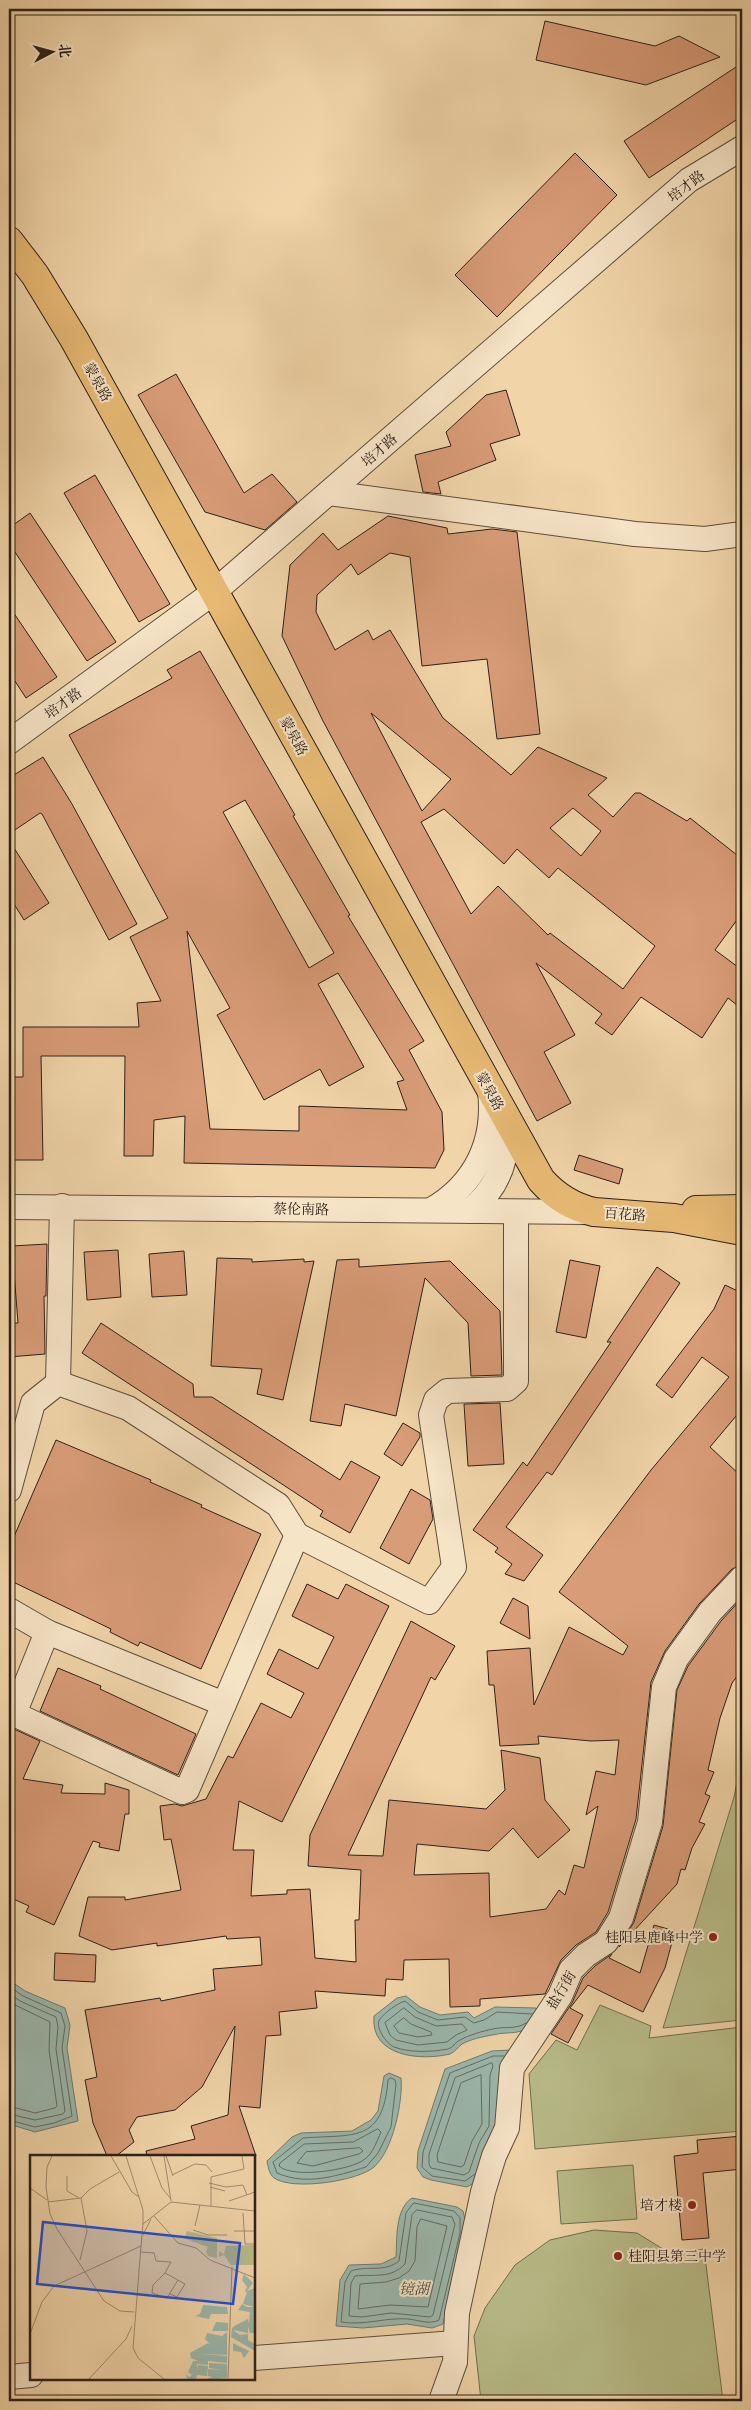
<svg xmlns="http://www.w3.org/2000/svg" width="751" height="2410" font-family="Alegreya,'Noto Serif SC',serif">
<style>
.green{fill:#b8bd89;stroke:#726f51}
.water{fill:#9bb8ad;stroke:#6f7c72}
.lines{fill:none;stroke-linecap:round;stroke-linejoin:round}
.shore{stroke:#646c63;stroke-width:1}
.building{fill:#d99c78;stroke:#2c2119;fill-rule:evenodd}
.minor-casing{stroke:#5d4e3d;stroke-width:26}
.major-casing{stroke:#2c2119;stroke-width:30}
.minor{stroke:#f6e4c7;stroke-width:24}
.major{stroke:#e8ba74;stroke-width:28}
.poi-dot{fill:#8f2418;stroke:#f6e4c7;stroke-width:2}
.labels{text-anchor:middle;stroke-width:4;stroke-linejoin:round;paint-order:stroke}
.street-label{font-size:14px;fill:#2c2119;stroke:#f6e4c7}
.poi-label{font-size:14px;fill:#2c2119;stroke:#f6e4c7;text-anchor:end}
.water-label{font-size:15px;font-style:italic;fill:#4d4e45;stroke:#f6e4c7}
.inset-road{fill:none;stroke:#a28d6f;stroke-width:1}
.view{fill:#1d4ed8;fill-opacity:0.15;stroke:#1d4ed8;stroke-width:2.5}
.inset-edge{fill:none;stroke:#2c2119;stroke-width:2.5}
</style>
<rect width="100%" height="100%" fill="#f1d5a9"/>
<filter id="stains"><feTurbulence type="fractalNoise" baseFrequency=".004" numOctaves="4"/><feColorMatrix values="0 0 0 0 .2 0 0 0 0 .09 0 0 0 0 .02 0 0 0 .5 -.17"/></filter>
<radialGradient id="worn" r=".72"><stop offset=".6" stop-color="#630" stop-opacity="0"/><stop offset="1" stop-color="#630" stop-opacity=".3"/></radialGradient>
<g class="green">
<path d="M742,1757V2020L663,2028L734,1797Z"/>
<path d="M600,2005L651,2026L649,2038L742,2027V2131L535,2149L529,2074L556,2040L577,2050Z"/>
<path d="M633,2165L637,2219L561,2224L557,2171Z"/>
<path d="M594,2230L637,2233L671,2254L704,2249L723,2401H481L474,2336L485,2308L515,2265L550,2240Z"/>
</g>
<g class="water">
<path d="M9,1980L25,1991L65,2008L70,2025L67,2048L78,2121L35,2132L9,2124Z"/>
<path d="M406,1996L420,2007L440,2015L468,2012L474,2018L495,2007L536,2008L538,2014L522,2031C512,2034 502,2032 492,2035C482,2037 471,2039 462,2044C458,2047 455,2052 450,2054C421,2061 370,2057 374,2016L397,1998Z"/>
<path d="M511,2050L502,2115L477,2181L467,2187L431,2180L423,2177L417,2168L418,2151L445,2069L492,2051Z"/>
<path d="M389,2073L401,2078C403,2102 393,2150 374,2167C358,2181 293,2191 274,2178C269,2174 268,2166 267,2161L292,2137L301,2133L352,2131L371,2120L378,2111L384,2076Z"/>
<path d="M412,2198L457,2207L463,2211L466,2224L443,2324L432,2328L407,2324L363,2328L336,2326L340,2280L349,2265L381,2264L396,2257C397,2239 395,2209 412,2198Z"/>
</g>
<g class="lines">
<g class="shore">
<path d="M9,1986L23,1996L61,2013L65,2026L62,2048L72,2116L54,2123L35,2127L9,2120"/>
<path d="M9,1993L20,2001L56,2017L58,2027L56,2049L65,2111L63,2114L35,2120L9,2114"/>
<path d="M9,2002L50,2022L49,2050L57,2106L55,2108L35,2113L9,2106"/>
<path d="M404,2008L415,2017L436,2026L462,2024L467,2030L456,2035L447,2042L418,2045L396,2040L390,2035L385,2023Z"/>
<path d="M404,2018L411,2024L431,2032L432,2035L418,2037L399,2033L394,2026Z"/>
<path d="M526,2023C515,2030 505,2026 493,2029C483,2031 469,2035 460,2040C455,2042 453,2048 448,2049C432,2052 410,2053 394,2047C387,2044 374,2027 380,2019C384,2013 398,2003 405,2001L418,2012L438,2020L465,2017L474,2023L484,2020L497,2012L532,2014"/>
<path d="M492,2063L493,2066L490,2075L489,2126L479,2143L469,2172L464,2175L431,2168L429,2164V2154L455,2078Z"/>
<path d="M481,2075L482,2124L472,2141L464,2165L461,2167L438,2162L437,2155L461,2083Z"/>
<path d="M391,2078L395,2080L396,2084L391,2127L378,2153L366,2167C336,2176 307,2186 277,2173L273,2162L303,2138C353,2134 383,2144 388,2080Z"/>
<path d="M378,2129L381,2132C377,2141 373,2153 365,2159C352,2170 293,2179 279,2166L280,2163L304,2144L353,2142Z"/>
<path d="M360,2148L363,2151L359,2154L313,2166L297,2163L306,2152Z"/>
<path d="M475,2174L465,2181L432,2176L422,2167L423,2152L450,2073L493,2056H504"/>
<path d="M414,2203L454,2211L460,2218V2233L439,2320C429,2325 419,2320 408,2319C386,2317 364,2326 341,2322L345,2282L351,2271C367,2265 384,2273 399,2261L406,2213Z"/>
<path d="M417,2210L452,2217L455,2224L433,2315L430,2317L391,2313L362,2317L349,2316L351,2283L355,2276C374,2274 391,2279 405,2264L412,2215Z"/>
<path d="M421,2219L447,2226L428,2307L390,2305L358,2309L360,2284L386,2282L399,2278L409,2271L415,2261L417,2227Z"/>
</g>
</g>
<g class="building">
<path d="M545,21L655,46L679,36L720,57L646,85L536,60Z"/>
<path d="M742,63V116L649,178L624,141Z"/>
<path d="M575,153L617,195L497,317L455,275Z"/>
<path d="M176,374L244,493L272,474L297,502L265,530L205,512L138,395Z"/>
<path d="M506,390L520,435L490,444L496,460L438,482L441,494L423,492L415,455L451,446L446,432L486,395Z"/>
<path d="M95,475L170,604L139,622L64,493Z"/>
<path d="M30,513L116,642L87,661L9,543V528Z"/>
<path d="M388,516L447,528L448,534L492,529L517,532L540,734L497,739L487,659L422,666L410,557L390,553L358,575L351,564L317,595L316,612L335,650L368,630L373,640L390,630L443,718L511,775L538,747L607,778L588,795L613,817L635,793H640L687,821L690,818L742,859V913L715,950L742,970V1009L728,998L702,1038L641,997L612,1035L595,1023L602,1014L536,963L575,1035L544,1052L571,1103L537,1121L323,721L282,636L290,565L323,533L338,550ZM371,713L451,779L422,811ZM573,808L601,831L581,856L550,828ZM444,809L504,864L517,849L549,878L558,868L655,946L623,989L550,933L548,935L498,886L471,914L421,822Z"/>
<path d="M9,606L57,677L26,698L9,672Z"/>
<path d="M200,651L295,815L293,816L350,915L348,916L424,1041L409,1050L442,1112L444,1150L435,1168L184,1163L185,1116L154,1120L153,1156H124L125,1056H41L43,1160H9V1077H23V1027H139L137,1003L161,1001L130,937L168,918L69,735L172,678L167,670ZM245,800L334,953L309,968L223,812ZM187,931L230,1008L217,1015L264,1100L320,1069L329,1086L364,1067L318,984L338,973L404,1080L397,1082L407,1110L299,1106V1131L210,1129Z"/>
<path d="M43,757L72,804L137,924L109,940L42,814L40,813L9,834V778Z"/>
<path d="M9,840L49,903L24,920L9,896Z"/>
<path d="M579,1155L623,1169L619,1184L574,1170Z"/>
<path d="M47,1244L46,1296H44L45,1354L9,1357V1323H18L12,1246Z"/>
<path d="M118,1250L121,1297L87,1300L84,1252Z"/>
<path d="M184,1251L187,1295L152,1297L149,1254Z"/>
<path d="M217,1258L252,1259V1262L304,1259V1262L314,1261L283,1400L257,1394L262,1369L211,1366Z"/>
<path d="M359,1259V1267L450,1261L500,1311L502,1375L471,1376L468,1323L425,1278L396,1416L345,1404L341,1426L310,1421L337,1260Z"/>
<path d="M570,1260L600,1266L586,1338L556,1332Z"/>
<path d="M657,1267L680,1283L552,1475L547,1472L506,1527L543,1555L524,1581L505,1574L512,1564L495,1552L498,1548L473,1530L523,1462L527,1466L611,1342H607Z"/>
<path d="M725,1285L742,1293V1409L710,1447L742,1477V1565L732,1569L699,1604L665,1651L651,1682L636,1819L608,1912L596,1932L576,1945L561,1960L545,1994L480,1999V2006L450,2007L449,1959L404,1960L403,1980L386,1979L385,1996L315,1991L317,2008L279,2012L281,2035L266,2036L260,2108L239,2106L256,2156H147L146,2151L195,2139L191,2126L228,2115L235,2026L202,2087L175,2110L137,2117L129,2130L134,2142L116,2156H107L93,2123L85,2080L97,2077L85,2010L160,1998L161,2001L215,1990L213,1969L262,1965L260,1937L227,1939L226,1936L157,1946V1943L112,1950L79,1936L88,1897H125V1900L181,1890L171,1839L164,1840L160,1806L175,1804L182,1806L206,1799L228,1756L233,1758L261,1703L291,1718L304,1693L267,1674L279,1649L318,1669L334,1637L292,1616L307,1584L338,1599L346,1584L389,1606L282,1822L239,1801L233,1850H254L251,1896L287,1894V1890L310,1889L315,1958L356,1962L355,1920H359L361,1870L308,1866L310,1835L411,1621L455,1646L435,1680L431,1677L348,1855L383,1856L389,1800L486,1809L505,1790L501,1750L540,1758L545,1800L570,1830L538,1858L513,1828L489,1851L417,1844L414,1875L489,1873L490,1917L546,1909L559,1890L565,1895L574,1865L584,1868L598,1806L586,1815L596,1771L615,1775L619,1740L591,1741L538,1736L539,1744L500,1746L494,1685H489L487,1651L530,1648L534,1705L569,1627L623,1655L628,1646L559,1592L651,1470L729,1377L702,1357L672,1398L656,1385L714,1309Z"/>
<path d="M101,1323L193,1384L194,1397H212L340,1480L351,1461L380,1477L350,1533L320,1516L323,1511L82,1353Z"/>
<path d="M500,1403L504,1464L468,1466L464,1404Z"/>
<path d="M403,1423L420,1433V1437L402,1466L384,1454Z"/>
<path d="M56,1440L151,1480L150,1482L202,1505L201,1507L261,1534L201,1669L140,1642L138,1646L110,1632L111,1629L9,1580V1548Z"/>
<path d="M411,1489L430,1500L433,1519L409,1564L380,1548Z"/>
<path d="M513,1598L528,1606L530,1639L500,1623Z"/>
<path d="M742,1598V1670L732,1683L720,1718L708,1770L714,1772L705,1794L710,1796L699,1822L705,1824L692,1848L685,1870L681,1869L677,1884L619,1947L634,1922L663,1826L677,1690L688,1666L721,1621Z"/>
<path d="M58,1668L101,1686L100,1689L196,1734L178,1775L40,1711Z"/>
<path d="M14,1729L40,1741L23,1779L63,1785L61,1793L105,1794V1783L129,1790V1814H125L119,1851L99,1847L100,1843L93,1841L54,1925L26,1912L29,1906L9,1897V1740Z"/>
<path d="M654,1925L675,1931L665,1968L643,2012L588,1985L570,2008L583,2015L568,2043L551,2034L572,2003L583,1978L595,1966L612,1954L609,1958L640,1973Z"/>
<path d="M55,1953L96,1955L95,1982L54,1980Z"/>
<path d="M742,2136V2169L703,2173L709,2238L682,2240L674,2156L698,2153L697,2140Z"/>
</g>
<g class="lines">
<g class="minor-casing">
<g id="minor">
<path d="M329,493L635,534L705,539L742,534"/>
<path d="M9,742L214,592L689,180L742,148"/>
<path d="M9,1207L590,1212"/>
<path d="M431,1210C475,1185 496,1142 490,1091"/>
<path d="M470,1211C500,1186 511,1154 504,1116"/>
<path d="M58,1383L62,1206"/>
<path d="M9,1490L33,1403L58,1383L128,1408L278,1505L297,1535"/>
<path d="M9,1610L47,1632L224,1704"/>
<path d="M47,1632L14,1714L182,1792L187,1790L297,1535L429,1602L454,1567L431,1415L436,1400L447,1391L507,1389L516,1381V1212"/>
<path d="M254,2358L455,2343"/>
<path d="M9,2377L31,2375"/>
<path d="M441,2401L455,2362L457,2313L483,2192L494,2156L507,2128L512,2068L560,1996L571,1970L586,1955L606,1942L621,1918L650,1822L664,1687L676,1659L710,1612L742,1578"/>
</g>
</g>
<g class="major-casing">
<g id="major">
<path d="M9,241L35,275L74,339L541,1180C556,1197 572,1207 594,1212L674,1218L742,1231"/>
<path d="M696,1210L742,1209"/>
</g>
</g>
<use href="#minor" class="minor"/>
<use href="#major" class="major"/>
</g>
<g class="poi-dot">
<circle cx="713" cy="1937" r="5"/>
<circle cx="692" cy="2205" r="5"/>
<circle cx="618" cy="2256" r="5"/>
</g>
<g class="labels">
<g class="street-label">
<text transform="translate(686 186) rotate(-37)" y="5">培才路</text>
<text transform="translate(98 382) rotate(61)" y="5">蒙泉路</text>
<text transform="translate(379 450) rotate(-41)" y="5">培才路</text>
<text transform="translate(63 703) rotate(-36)" y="5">培才路</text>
<text transform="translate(294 736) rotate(61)" y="5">蒙泉路</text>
<text transform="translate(490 1091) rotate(61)" y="5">蒙泉路</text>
<text transform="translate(301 1209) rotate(1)" y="5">蔡伦南路</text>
<text transform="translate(625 1214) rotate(4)" y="5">百花路</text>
<text transform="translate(561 1990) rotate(-59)" y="5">盐行街</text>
</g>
<g class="poi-label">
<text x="703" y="1942">桂阳县鹿峰中学</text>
<text x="682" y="2210">培才楼</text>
<text x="628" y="2261" text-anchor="start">桂阳县第三中学</text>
</g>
<g class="water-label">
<text x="414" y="2294">镜湖</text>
</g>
</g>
<g transform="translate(30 2155)">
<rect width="225" height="225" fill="#f1d5a9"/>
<path d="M157,76L187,83V103L178,101L176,97L178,92L151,82L155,81ZM225,90V110H201L194,100L189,102V96L194,99L196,91Z" fill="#b8bd89"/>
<path d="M214,119L223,128L217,136L225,133V145L215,136L217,132L212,125ZM217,137L225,146V158H221L225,159V178H220L218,171V178L203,175L210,180L218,179V185L225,189V196L201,182L202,173L206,170L218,164L219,169L220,157L208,155L212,149L217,152H224L213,149ZM173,150L197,152L198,159H181L179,164L165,161L170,159ZM186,167L198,168V176H182ZM197,177V200L168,199L197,201V208L178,206V210L167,209V214L168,210L178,211L177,221L167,220L166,224H157L156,219L159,222L162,220L158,217L163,206H168L161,203L160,198L178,188L181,190L175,184L177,178L192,181ZM203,188L219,196L214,203L211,197L203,196ZM179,208L197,209V223H187L197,224H177L182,222L178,221V214L192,215L179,213Z" fill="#9bb8ad"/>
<path class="inset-road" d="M22,1L17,12L16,32L20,59L27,74L74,146L90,156L104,157M81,1L102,37L109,42M96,1L113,55V69M120,1L132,33L141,44M134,1L141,46M136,1L143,21M142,20L165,9L176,10L182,17M37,21V36L49,43M179,28L196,32L213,30L217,40M180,32L195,36M0,33L17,45M199,46L225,37M18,47L51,43L60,34L89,17M181,51V22L214,14L212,1M213,58L215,89H225M124,61L148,88L166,93L180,105L225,123M165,71L170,50M163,75L178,80H197M204,76H225M113,80L121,64M111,91L103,193L108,203L134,224M111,91L113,69L141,47L225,56M110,97L124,98L126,106L141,107L135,118L155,129L147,142L140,139M50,105L57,76L51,43M135,118L123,130L122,138L137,143L148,125M0,179L12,147L24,131L111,91M59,224L96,184L102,171M198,224L202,112"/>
<path class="view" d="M13,67L210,88L203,149L7,129Z"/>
<rect width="225" height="225" class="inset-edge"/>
</g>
<rect width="751" height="2410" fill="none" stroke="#f1d5a9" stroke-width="30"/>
<rect x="10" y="10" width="731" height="2390" fill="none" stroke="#2c2119" stroke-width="2.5"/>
<rect x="15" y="15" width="721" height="2380" fill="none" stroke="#2c2119"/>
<g transform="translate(52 52) rotate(84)" stroke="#f6e4c7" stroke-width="4" paint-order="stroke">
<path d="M0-4L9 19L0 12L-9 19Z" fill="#2c2119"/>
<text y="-8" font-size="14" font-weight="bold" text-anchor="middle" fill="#2c2119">北</text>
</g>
<rect width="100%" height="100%" filter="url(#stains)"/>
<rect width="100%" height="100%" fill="url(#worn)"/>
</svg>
